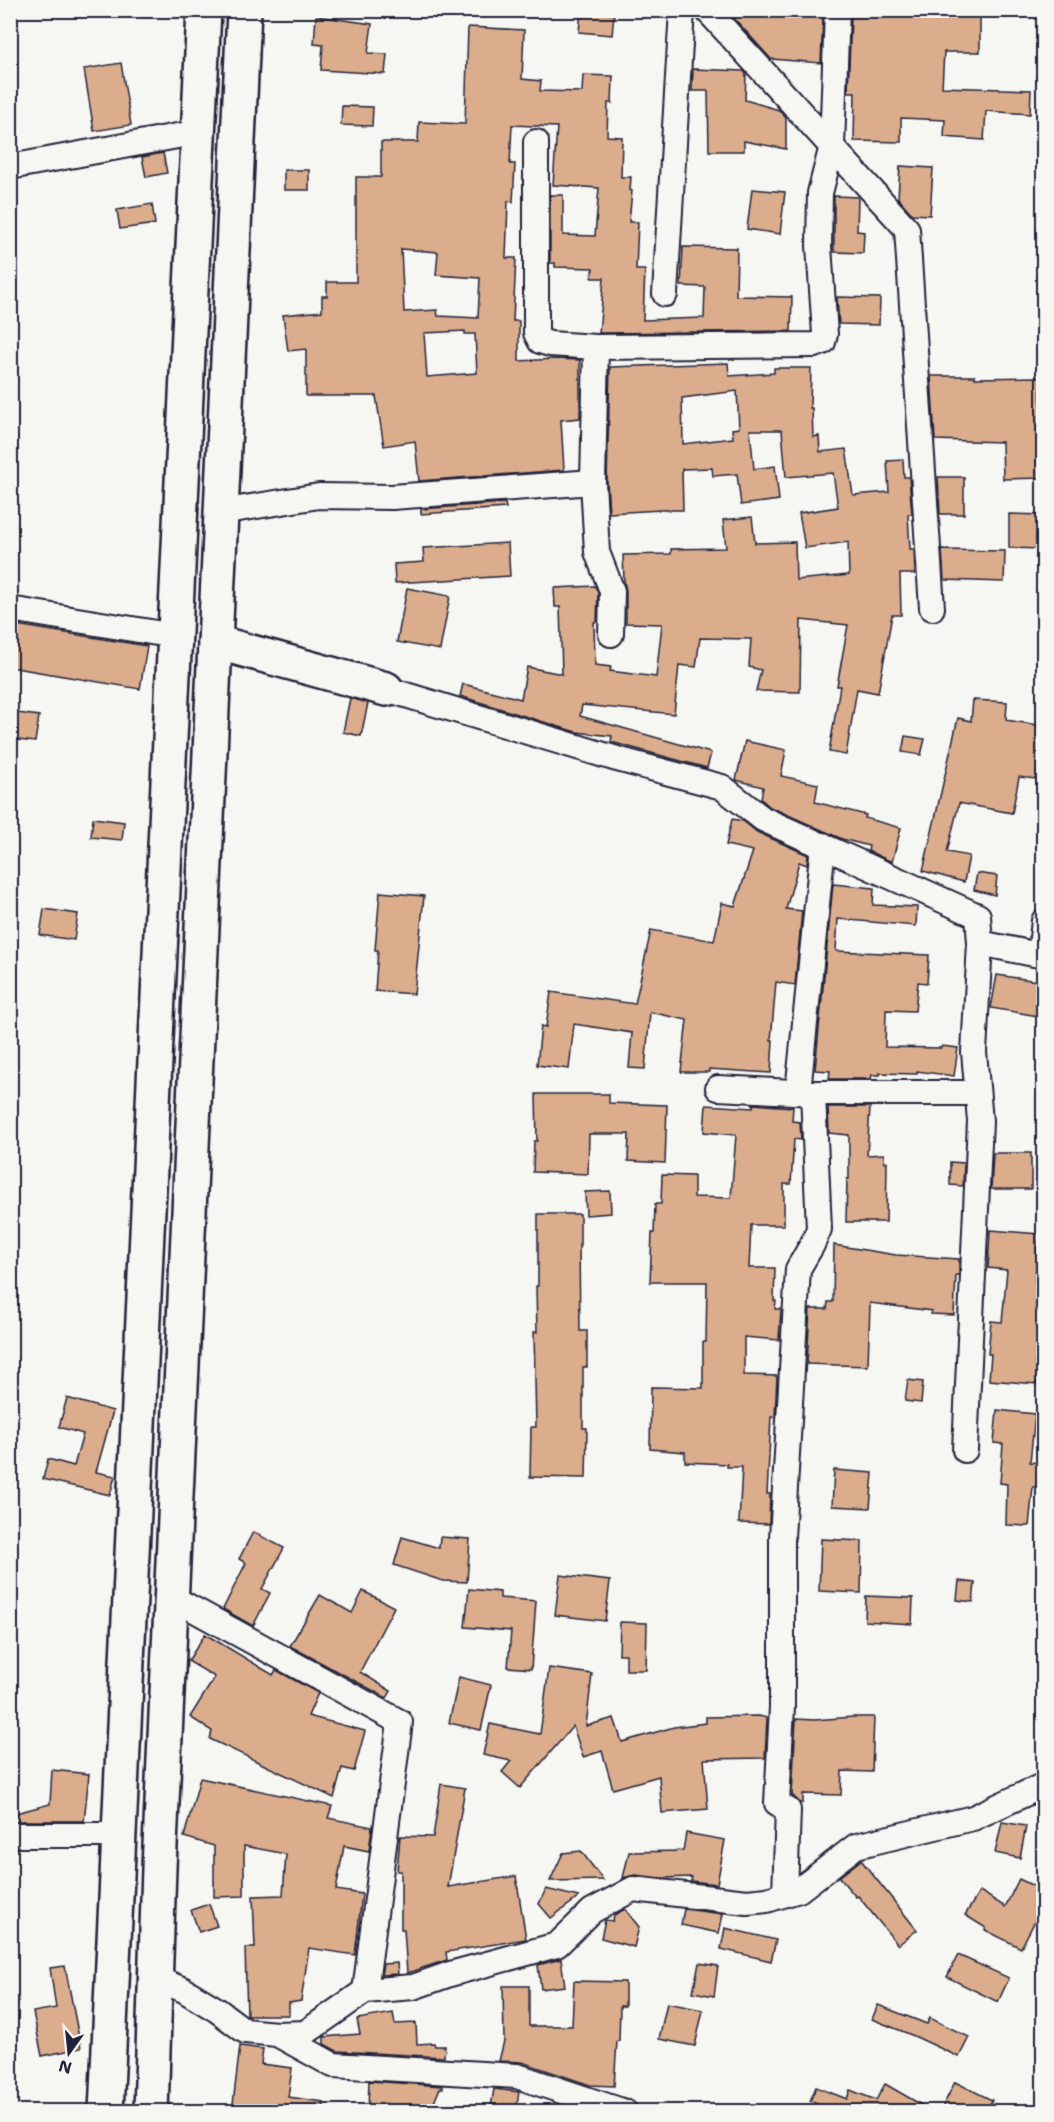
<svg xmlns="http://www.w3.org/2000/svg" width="1054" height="2122" font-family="'Shantell Sans',sans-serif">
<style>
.building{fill:#dbad8c;stroke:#22223b;stroke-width:1.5;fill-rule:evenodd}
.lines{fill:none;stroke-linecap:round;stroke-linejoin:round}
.street-casing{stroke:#22223b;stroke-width:28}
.secondary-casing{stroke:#22223b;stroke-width:38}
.street{stroke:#f6f6f2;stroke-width:24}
.secondary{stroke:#f6f6f2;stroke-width:33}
</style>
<rect width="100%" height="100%" fill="#f6f6f2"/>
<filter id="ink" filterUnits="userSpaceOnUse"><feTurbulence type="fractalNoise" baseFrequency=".0167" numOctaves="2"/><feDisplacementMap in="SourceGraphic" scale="12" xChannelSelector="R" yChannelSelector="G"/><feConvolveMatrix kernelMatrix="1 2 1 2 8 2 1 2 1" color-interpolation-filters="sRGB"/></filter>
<g filter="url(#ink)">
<g class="building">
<path d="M734,10H761L823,16L821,63L771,59L733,17Z"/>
<path d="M915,10L980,13V52H944L942,87L1031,90L1030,114L986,111L984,140L944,137L945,120L901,118V142L854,141L855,92H848L851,16L915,17Z"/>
<path d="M581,11L614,14L612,35L579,32Z"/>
<path d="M316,16L372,24L368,53L387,54L385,74L321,70L323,45L314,44Z"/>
<path d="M468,27L524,30L522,79L541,81L540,91L582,92L583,75L613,76L612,103H608L607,136L622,137L621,177H631L630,190L632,191L629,222H638L636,270H645L643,320L704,318L705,287L681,286L683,247L737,248L736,296L792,297L791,331L599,333L604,278H592L593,268L555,267V263H550V195H563V235L595,236L599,188L553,185L557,127L512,125L510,164H515L513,202L508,201L506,258H516L513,321H519V361L555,359L580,360V418L561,420L564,470L419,481L415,441L384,446L376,396H306V349L288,351L283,315L322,311V296H327V282H356V177H381V142H418L419,122L465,124ZM401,249L438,252L436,275L480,278L478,318L438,316L437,310L404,312ZM465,331V334H475L477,373L427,377L424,333Z"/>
<path d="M121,63L131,125L94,131L84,69Z"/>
<path d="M693,69L744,71L746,74L745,100L779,110L786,118V149L744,141V151H709L708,91H692Z"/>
<path d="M342,106L373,107L372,126L341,125Z"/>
<path d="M163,153L167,173L146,177L142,157Z"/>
<path d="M900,166L933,168L930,215L912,214L898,198Z"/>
<rect x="284" y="170" width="25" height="20"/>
<path d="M752,189L785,192L780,234L747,229Z"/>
<path d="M834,196L858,197L857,231L864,232L863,253L834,252Z"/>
<path d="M152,204L155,224L120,229L117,210Z"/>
<path d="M837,297L880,298L879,325L839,324Z"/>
<path d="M728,363L729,376L774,373V368H811L810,408H812L813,437L819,436L820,452L846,449L853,495L889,492L887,461L903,460L904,477H909L912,514H908L910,549H914L915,574H900L901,615H892L878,693L857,689L846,755L829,752L840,686H837L848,625L801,620L800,692L756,691L761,670L749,667L751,639L700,638L696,667L679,665L674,714L582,705L580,716L711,753L707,768L611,742L612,736L576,732L460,696L463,684L521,699L527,667L562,674L560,607H555L554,588L595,586L598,593L597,622H594L595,665L611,667L610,671L656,677L662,624L626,623V591L624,581L623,555L671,554V549L726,548L723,520L752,517L755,543L795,542L796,580L849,575L848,542L805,548L799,513L838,507L833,473L786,477L782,430H750L754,469L775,466L779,500L741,505L737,474L713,476L712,468L682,469L683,510H661L609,513L607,482L610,367ZM737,391L739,428L732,429L733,438L683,444L682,398Z"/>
<path d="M931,376H975V378L1040,377L1041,410H1044V478L1003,479L1002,442L935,440Z"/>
<path d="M938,477H964V514H940Z"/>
<path d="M505,503L506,508L421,514V509Z"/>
<path d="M1009,514L1044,515V549L1009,548Z"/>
<path d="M508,543L510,576L395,583L394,564L424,562L423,548Z"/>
<path d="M942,550L1005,551L1004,582L944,580Z"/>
<path d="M407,588L450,596L440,650L397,642Z"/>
<path d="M10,624L147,646L140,689L10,667Z"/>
<path d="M350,698L368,703L361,736L343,732Z"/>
<path d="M973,700L1007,702L1006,720L1044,726V780L1019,777L1012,813L959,803L947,852L969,856L964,882L923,871L958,718L971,721Z"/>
<path d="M10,712L39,716L35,742L10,739Z"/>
<path d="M905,736L925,739L921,755L902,752Z"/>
<path d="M745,741L786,750L781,776L818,784L815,802L866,815L865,818L901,828L892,862L868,851L869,846L842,839L770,807L761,799L763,787L736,780Z"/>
<path d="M93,818L124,822L122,840L91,837Z"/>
<path d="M732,819L743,821L757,832L808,855L807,865L799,862L786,909L802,911L795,985L776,982L771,1040H773L771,1073L709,1069V1072H681L687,1020L650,1012L645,1069L629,1068L632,1033L574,1024L569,1069L537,1065L541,1026L546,1027L551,992L635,1004L651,930L714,941L722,903L735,906L753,851L726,845Z"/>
<path d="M977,873L997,876L995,895L974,890Z"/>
<path d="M833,884L874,888L873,905L917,907L916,926L838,919L836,951L929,955L927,983L918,982L915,1011L886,1010L885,1047L941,1048L942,1046L958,1048L954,1076L917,1071V1074L880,1073V1075H872L871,1079H829L830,1071L815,1070Z"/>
<path d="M380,892L424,896L414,994L375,991L378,950H375Z"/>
<path d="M44,909L78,914L74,940L40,935Z"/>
<path d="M997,975L1044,982V1017L991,1008Z"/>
<path d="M536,1094H609V1103L667,1105L665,1163L628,1161L629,1134H589L588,1174L533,1172L534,1141H537Z"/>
<path d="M753,1104L793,1107L792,1121L800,1122L801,1140L794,1139L791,1184H784V1225H751L749,1268H775L774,1301H776L775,1309H781L779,1340L744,1337V1375L777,1376L775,1417H771L767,1494H770L769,1524L739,1523L742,1467H727V1464L685,1462V1452L650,1449L651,1387L703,1388V1342H706L707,1282H650L652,1233H654L655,1204H661L662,1175L694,1176V1197L731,1198L736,1135L704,1132L706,1105L753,1108Z"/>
<path d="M828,1107H870L867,1155L884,1154V1162H887L886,1222H846L847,1179H849V1135L829,1133Z"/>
<path d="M993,1153H1031V1189H991Z"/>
<path d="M950,1162L964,1163L963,1186L950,1185Z"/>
<path d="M610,1191L611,1213L586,1215L585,1192Z"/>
<path d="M538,1214H580V1245H579L580,1331H587V1367H583V1428H587L586,1478L530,1477L531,1427H536L534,1332H537L536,1286H538Z"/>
<path d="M990,1230L1039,1234L1035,1280L1043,1281L1035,1365H1038L1037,1384L989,1380L991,1354H988L991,1321L1002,1322L1007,1270L988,1268Z"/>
<path d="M834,1245L896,1255L959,1259V1275H956L954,1315L931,1314L932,1311L870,1303L868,1366L807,1364L810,1309H827L828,1302H833Z"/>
<path d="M908,1380L923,1382L921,1403L905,1401Z"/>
<path d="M67,1398L113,1411L96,1472L115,1476L110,1495L43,1479L48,1459L74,1466L83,1434L59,1427Z"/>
<path d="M997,1410L1035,1414L1030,1462L1039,1463L1037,1487H1033L1029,1526L1006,1525L1007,1484L1000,1483L1003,1444L994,1443Z"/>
<path d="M834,1470L873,1473L870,1508L832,1506Z"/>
<path d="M253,1532L284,1548L262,1589L270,1593L253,1626L223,1609L246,1563L239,1559Z"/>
<path d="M402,1537L439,1548L440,1537L470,1539L467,1582L443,1581L394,1565Z"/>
<path d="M821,1539L862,1541L861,1593L819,1591Z"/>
<path d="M560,1575L610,1581L605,1621L555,1615Z"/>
<path d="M959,1581L975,1583L973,1602L957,1600Z"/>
<path d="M469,1589L500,1592V1598L536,1601L531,1669L508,1667L511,1631L465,1627Z"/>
<path d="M363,1591L394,1607L360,1672L391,1691L387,1698L290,1646L320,1595L352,1613Z"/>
<path d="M866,1596L913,1598L912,1624L865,1621Z"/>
<path d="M620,1622L647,1623L646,1670H626V1654H619Z"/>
<path d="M205,1634L273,1675L276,1670L318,1693L308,1716L365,1731L354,1771L342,1768L334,1798L210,1739L212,1731L190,1717L215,1677L188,1661Z"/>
<path d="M549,1668L592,1674L586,1726L614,1718L622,1742L674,1727L706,1723V1717L759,1716L767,1718L765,1758L704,1759L708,1809L662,1813L659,1776L613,1789L602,1751L583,1757L573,1726L520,1788L502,1772L511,1761L483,1755L490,1724L540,1734Z"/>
<path d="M459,1677L491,1685L481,1730L449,1723Z"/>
<path d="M853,1717H874L872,1772L842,1771L841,1795L803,1794V1803H800L792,1795L796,1719L814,1720Z"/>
<path d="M52,1770L89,1774L84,1821H18L16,1813L50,1804Z"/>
<path d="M200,1778L332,1806L328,1818L372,1827L369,1851L344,1846L336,1890L362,1894L355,1955L309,1948L301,2001L289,2003V2015H247L245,1948H255L253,1896L283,1895L286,1854L244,1846V1896L214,1897V1846L184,1837Z"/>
<path d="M441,1784L465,1788L448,1887L516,1876L526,1939L446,1952L447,1960L407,1973L404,1929H401V1871H397L400,1836L433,1837Z"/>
<path d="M1002,1822L1026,1826L1020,1858L995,1853Z"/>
<path d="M686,1833L725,1840L717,1884L691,1881L692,1877L662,1878L635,1875L623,1878L629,1852L683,1851Z"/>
<path d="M581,1851L603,1880L550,1881L563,1853Z"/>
<path d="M861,1860L917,1930L898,1945L858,1896L856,1897L839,1877Z"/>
<path d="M1019,1879L1044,1891V1903L1021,1948L985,1930L986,1928L965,1915L980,1891L1005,1907Z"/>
<path d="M546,1889L579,1897L551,1918L539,1904Z"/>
<path d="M209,1904L217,1926L199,1932L191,1910Z"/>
<path d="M625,1909L639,1927L634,1947L601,1938L605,1920L613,1921L614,1915Z"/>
<path d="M684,1909L723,1914L719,1933L681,1925Z"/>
<path d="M725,1928L776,1940L771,1961L721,1949Z"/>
<path d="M958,1955L1009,1978L998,2002L947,1977Z"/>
<path d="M561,1959L565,1986L541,1989L538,1965Z"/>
<path d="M397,1963L398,1974L381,1975L383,1964Z"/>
<path d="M699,1963L718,1966L714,1996L693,1992Z"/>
<path d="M65,1966L81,2048L42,2056L33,2012L56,2008L50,1968Z"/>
<path d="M574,1981L625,1982V2006H620L619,2041H617L614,2086L590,2085L522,2062L499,2061L504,2041L503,1986H529V2026H572Z"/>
<path d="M667,2003L703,2010L695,2046L659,2039Z"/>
<path d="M878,2005L927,2024L930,2018L969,2037L959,2057L914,2036L872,2019Z"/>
<path d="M393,2013L395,2024L416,2023L417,2044L434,2043L435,2046H445L444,2057L337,2051L324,2044V2037L360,2034L357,2019Z"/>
<path d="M240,2046L263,2049L261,2064L292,2068L288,2097L324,2102L323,2112H232Z"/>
<path d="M369,2081L443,2086V2088H440L430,2112H368Z"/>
<path d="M955,2082L992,2100L986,2112H940Z"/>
<path d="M885,2084L934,2112H836L810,2101L816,2087L847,2099L850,2090L876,2100Z"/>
<path d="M494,2089L519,2092L516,2112H490Z"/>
</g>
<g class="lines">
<g class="street-casing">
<g id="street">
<path d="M707,10L907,229L932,608"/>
<path d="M536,142V333L540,341L550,344L596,347L815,345L823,342L825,334L819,246L820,193L832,146L837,10"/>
<path d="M10,167L199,132"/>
<path d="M665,294L682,10"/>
<path d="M596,347L593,482L597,552L612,591L611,634"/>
<path d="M220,512L319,496L392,497L593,482"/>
<path d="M10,609L175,636"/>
<path d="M386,689L617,759L722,787L763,819L978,916L980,943L1044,956"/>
<path d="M1040,955L1044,921"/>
<path d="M718,1088L813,1093H977"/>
<path d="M798,1092L823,845"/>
<path d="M965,1450L980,1121L974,1052L980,943"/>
<path d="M171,1597L400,1722L365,1991"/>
<path d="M10,1835H119"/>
<path d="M785,1894L788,1810L777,1803L782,1707V1538L798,1269L812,1245L819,1229L813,1093"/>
<path d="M155,1978L184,1990L217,2010L245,2031L277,2034L333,2065L517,2076L625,2112"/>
<path d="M277,2034L305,2033L365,1991L413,1987L450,1974L557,1945L592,1911L633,1889L747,1902L767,1900L799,1890L856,1846L973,1818L1044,1785"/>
</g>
</g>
<g class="secondary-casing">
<g id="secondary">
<path d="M215,642L386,689"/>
<path d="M106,2112L204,10"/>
<path d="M151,2112L159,1868L244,10"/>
</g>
</g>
<use href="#street" class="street"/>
<use href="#secondary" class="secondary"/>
</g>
</g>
<rect width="1054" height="2122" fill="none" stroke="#f6f6f2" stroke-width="36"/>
<rect x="18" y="18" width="1018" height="2086" fill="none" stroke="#22223b" stroke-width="2" filter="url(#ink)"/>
<g transform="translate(69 2053) rotate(195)" stroke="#f6f6f2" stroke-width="4.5" paint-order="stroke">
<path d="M0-4.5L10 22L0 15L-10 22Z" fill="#22223b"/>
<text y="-9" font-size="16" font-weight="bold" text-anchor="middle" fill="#22223b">N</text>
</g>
</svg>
